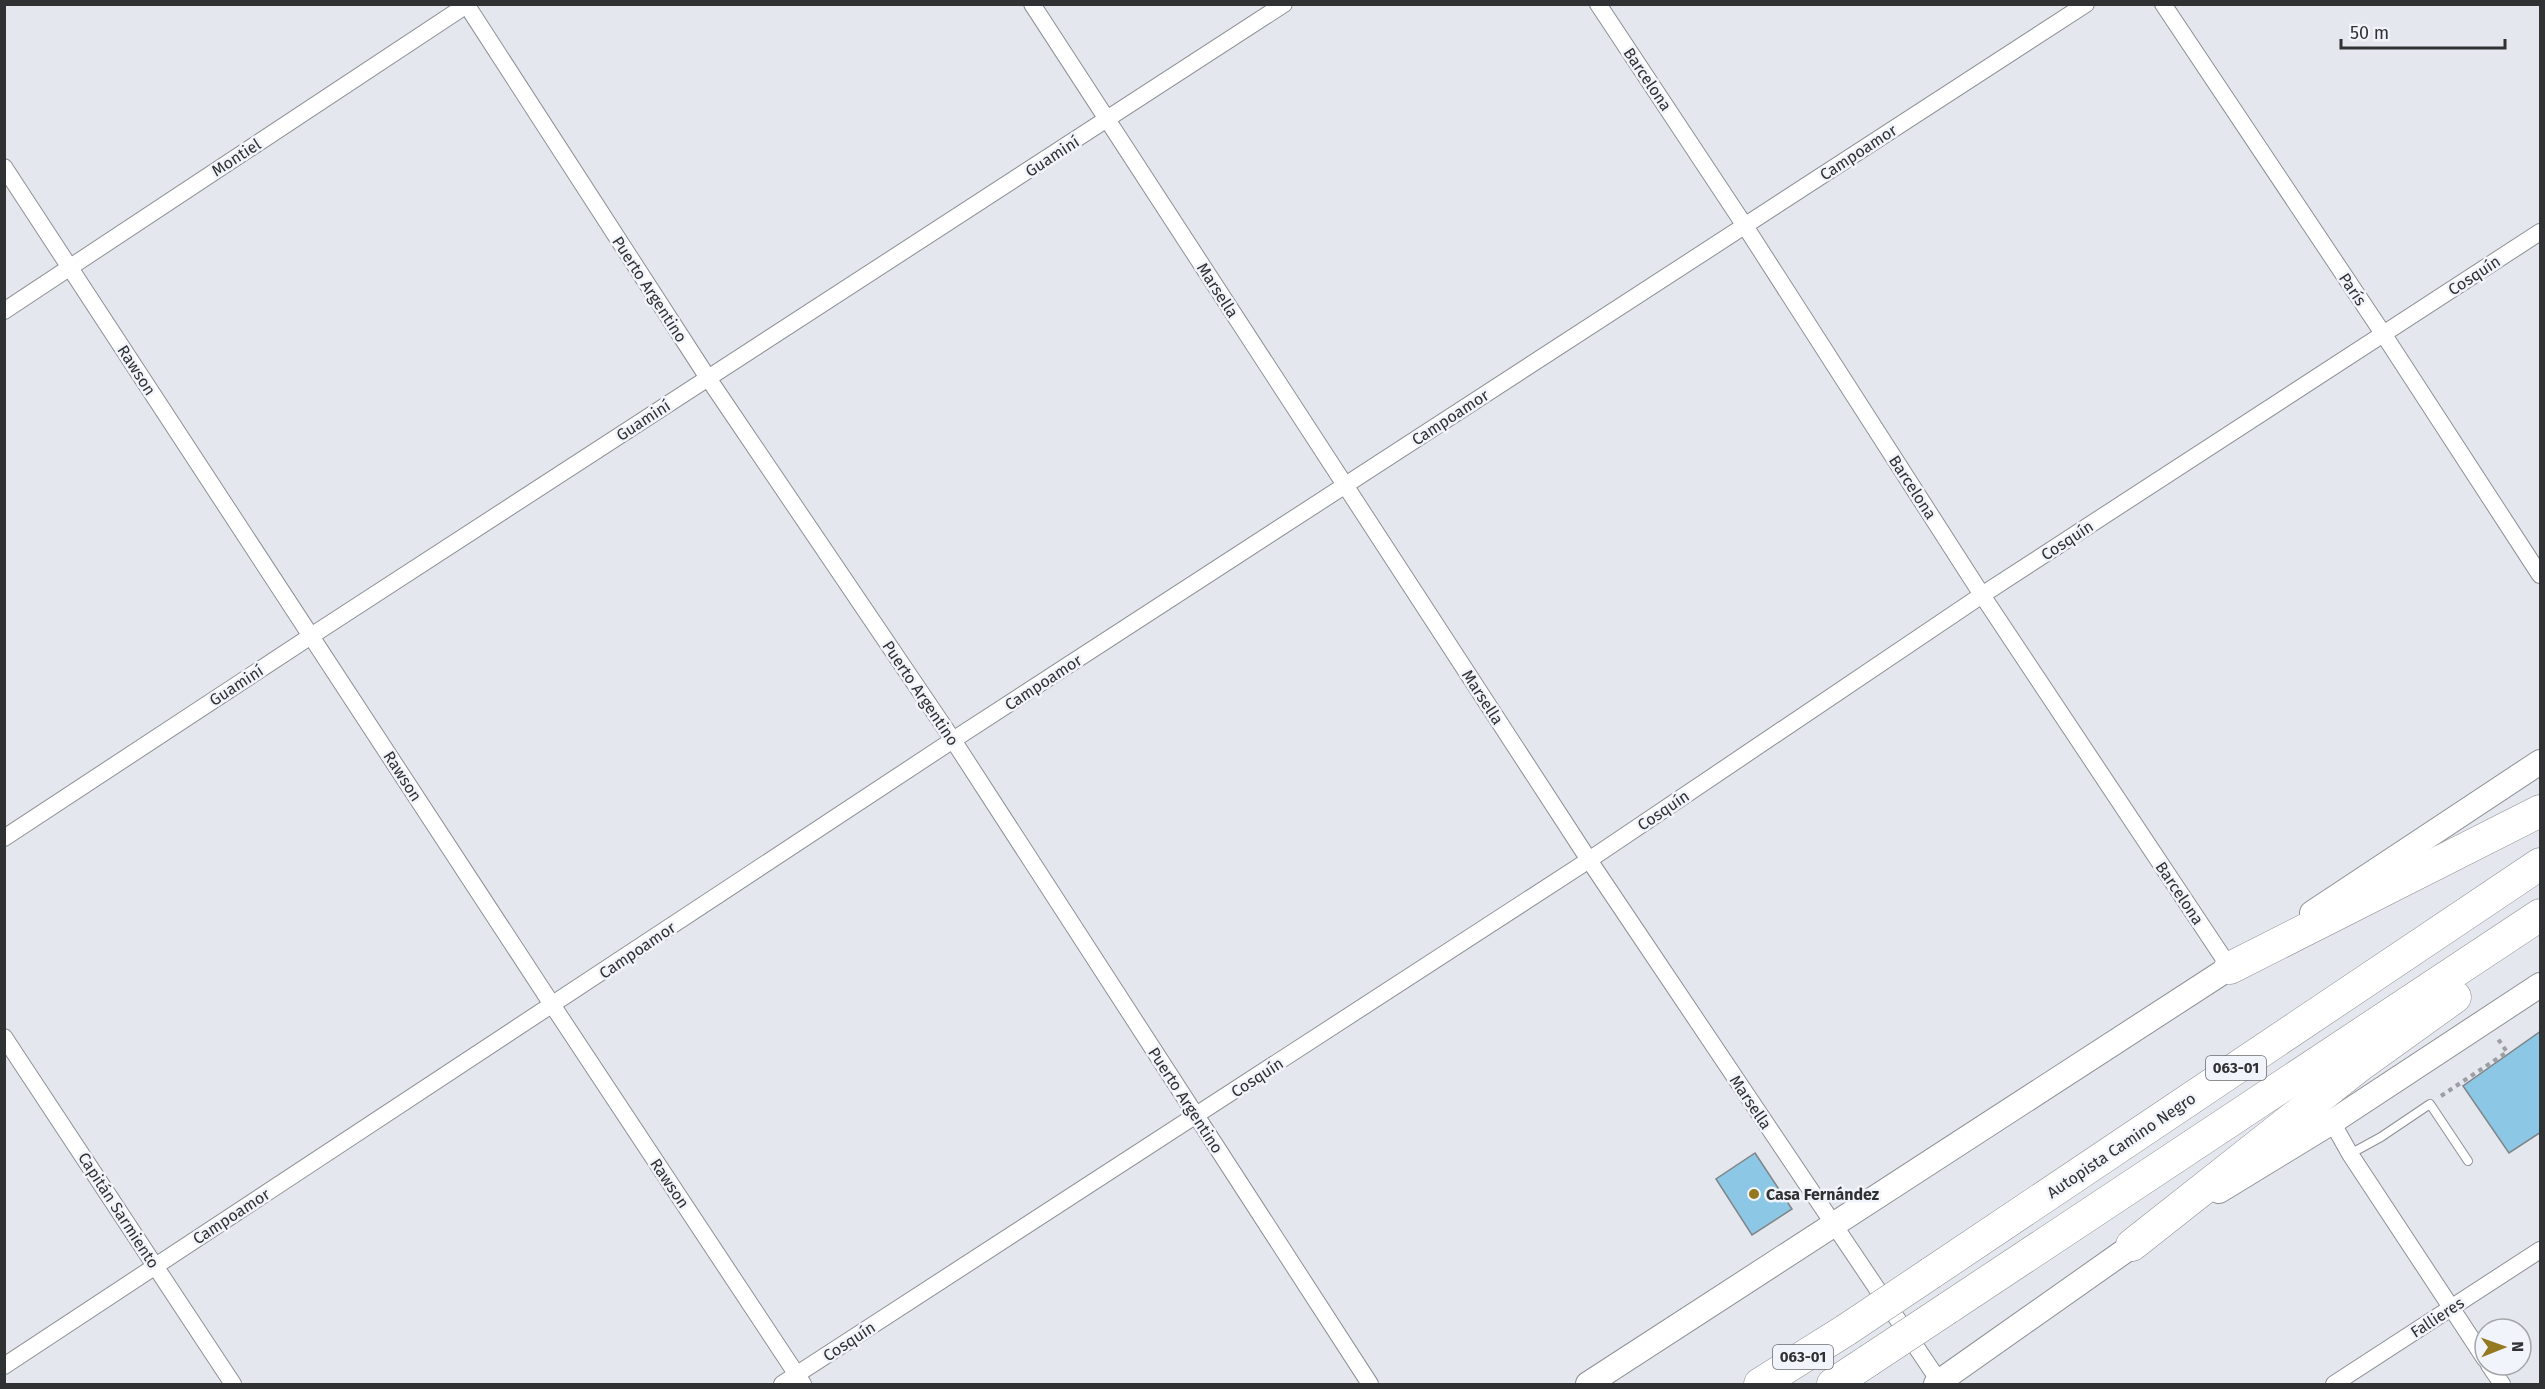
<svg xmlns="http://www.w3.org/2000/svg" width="2545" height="1389" font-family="'Fira Sans',sans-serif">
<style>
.building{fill:#8cc8e5;stroke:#7f8588;stroke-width:1.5}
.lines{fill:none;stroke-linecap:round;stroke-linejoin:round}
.lane-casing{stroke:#8d9095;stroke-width:10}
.street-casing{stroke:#8d9095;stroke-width:18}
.secondary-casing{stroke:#8d9095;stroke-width:26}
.highway-casing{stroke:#8d9095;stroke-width:33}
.path{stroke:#9c9ea2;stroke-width:4;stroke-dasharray:4.5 4.5;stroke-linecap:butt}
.lane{stroke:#fff;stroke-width:8}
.street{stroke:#fff;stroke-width:16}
.secondary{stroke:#fff;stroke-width:24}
.highway{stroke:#fff;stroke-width:32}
.highway-bridge-casing{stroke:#8d9095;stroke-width:33;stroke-linecap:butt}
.highway-bridge{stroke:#fff;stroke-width:32}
.poi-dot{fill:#947921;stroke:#f1f4fa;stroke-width:2}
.labels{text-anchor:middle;stroke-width:5;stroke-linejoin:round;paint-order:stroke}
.shield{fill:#f1f4fa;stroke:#6a6c6f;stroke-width:1.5}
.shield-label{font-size:15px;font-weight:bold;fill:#303133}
.street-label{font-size:16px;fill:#303133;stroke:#f1f4fa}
.poi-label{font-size:16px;font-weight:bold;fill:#303133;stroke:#f1f4fa;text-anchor:start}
</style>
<rect width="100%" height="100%" fill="#e4e7ed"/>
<g class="building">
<path d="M2541,1031V1132L2509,1153L2463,1086Z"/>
<path d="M1755,1153L1792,1209L1752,1235L1716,1179Z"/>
</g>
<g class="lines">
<g class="lane-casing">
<path id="lane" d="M2350,1154L2381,1137L2430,1104L2468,1161"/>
</g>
<g class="street-casing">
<g id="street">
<path d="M466,4L708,378L953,740L1370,1384"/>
<path d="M1032,4L1589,860L1941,1384"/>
<path d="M1598,4L1745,226L1982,595L2230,968"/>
<path d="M2163,4L2384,335L2540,575"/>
<path d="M4,167L553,1006L803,1384"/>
<path d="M4,311L468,4"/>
<path d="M4,838L311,636L1284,4"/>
<path d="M4,1037L233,1384"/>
<path d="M2332,1122L2350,1154L2485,1359"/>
<path d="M2489,1365L2502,1384"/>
<path d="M4,1366L953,740L2086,4"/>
<path d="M782,1384L1589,860L1982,595L2540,232"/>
<path d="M2334,1384L2540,1250"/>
</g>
</g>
<g class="secondary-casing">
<g id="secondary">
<path d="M2312,913L2540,762"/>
<path d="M2219,1191L2332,1122L2540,985"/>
<path d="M1588,1384L2243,959"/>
<path d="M1936,1384L2146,1236"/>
</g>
</g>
<g class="highway-casing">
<g id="highway">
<path d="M2230,968L2540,811"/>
<path d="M2132,1245L2359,1066L2455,997"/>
<path d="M1931,1273L2540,864"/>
<path d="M1948,1308L2540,915"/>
<path d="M1760,1384L1846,1330"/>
<path d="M1833,1384L1868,1361"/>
</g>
</g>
<path class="path" d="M2441,1096L2507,1052L2498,1039"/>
<use href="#lane" class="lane"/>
<use href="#street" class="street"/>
<use href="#secondary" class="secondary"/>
<use href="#highway" class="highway"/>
<g class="highway-bridge-casing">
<g id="highway-bridge">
<path d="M1846,1330L1931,1273"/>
<path d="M1868,1361L1948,1308"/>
</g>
</g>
<use href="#highway-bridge" class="highway-bridge"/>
</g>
<circle class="poi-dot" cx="1754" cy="1194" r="6"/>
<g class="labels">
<g class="shield">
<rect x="2206" y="1056" width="60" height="24" rx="4.5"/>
<rect x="1773" y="1345" width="60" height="24" rx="4.5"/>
</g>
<g class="shield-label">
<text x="2236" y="1073">063-01</text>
<text x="1803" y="1362">063-01</text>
</g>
<g class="street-label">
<text transform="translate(1648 79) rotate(56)" y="6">Barcelona</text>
<text transform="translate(1858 152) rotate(-33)" y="6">Campoamor</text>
<text transform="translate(1052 156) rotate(-33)" y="6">Guaminí</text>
<text transform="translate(236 157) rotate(-33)" y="6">Montiel</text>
<text transform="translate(2474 275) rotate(-33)" y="6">Cosquín</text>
<text transform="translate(650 289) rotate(57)" y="6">Puerto Argentino</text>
<text transform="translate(2353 289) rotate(56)" y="6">París</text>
<text transform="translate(1218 290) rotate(57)" y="6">Marsella</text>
<text transform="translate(137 370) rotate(57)" y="6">Rawson</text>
<text transform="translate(1450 417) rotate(-33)" y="6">Campoamor</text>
<text transform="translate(643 420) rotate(-33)" y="6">Guaminí</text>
<text transform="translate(1913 487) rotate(57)" y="6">Barcelona</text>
<text transform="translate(2067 540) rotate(-33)" y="6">Cosquín</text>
<text transform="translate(1043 682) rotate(-33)" y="6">Campoamor</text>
<text transform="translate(236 685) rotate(-33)" y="6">Guaminí</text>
<text transform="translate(921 693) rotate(56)" y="6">Puerto Argentino</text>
<text transform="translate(1483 697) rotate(57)" y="6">Marsella</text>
<text transform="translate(403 776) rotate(57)" y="6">Rawson</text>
<text transform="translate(1663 810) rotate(-34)" y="6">Cosquín</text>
<text transform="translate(2180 893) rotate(56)" y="6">Barcelona</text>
<text transform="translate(637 950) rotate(-34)" y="6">Campoamor</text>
<text transform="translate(1257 1077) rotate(-33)" y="6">Cosquín</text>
<text transform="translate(1186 1100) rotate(57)" y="6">Puerto Argentino</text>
<text transform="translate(1751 1102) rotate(56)" y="6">Marsella</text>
<text transform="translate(2121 1145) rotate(-34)" y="6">Autopista Camino Negro</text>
<text transform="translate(670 1183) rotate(56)" y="6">Rawson</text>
<text transform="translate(119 1210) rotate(57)" y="6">Capitán Sarmiento</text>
<text transform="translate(231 1216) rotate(-33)" y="6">Campoamor</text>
<text transform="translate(2437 1317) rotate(-33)" y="6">Fallieres</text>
<text transform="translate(849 1341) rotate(-33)" y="6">Cosquín</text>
</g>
<g class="poi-label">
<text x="1766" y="1200">Casa Fernández</text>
</g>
</g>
<rect width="2545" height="1389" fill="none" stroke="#303133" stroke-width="12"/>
<g transform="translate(2503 1347) rotate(89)"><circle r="28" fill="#f1f4fa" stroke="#a4a6aa" stroke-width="1.5"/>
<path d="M0-4.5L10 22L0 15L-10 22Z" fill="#947921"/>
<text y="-9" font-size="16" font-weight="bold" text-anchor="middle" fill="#303133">N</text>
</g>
<path d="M2341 39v9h164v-9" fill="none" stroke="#303133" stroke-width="3"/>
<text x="2350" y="39" font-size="18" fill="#303133" stroke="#f1f4fa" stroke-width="4.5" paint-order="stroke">50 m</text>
</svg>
